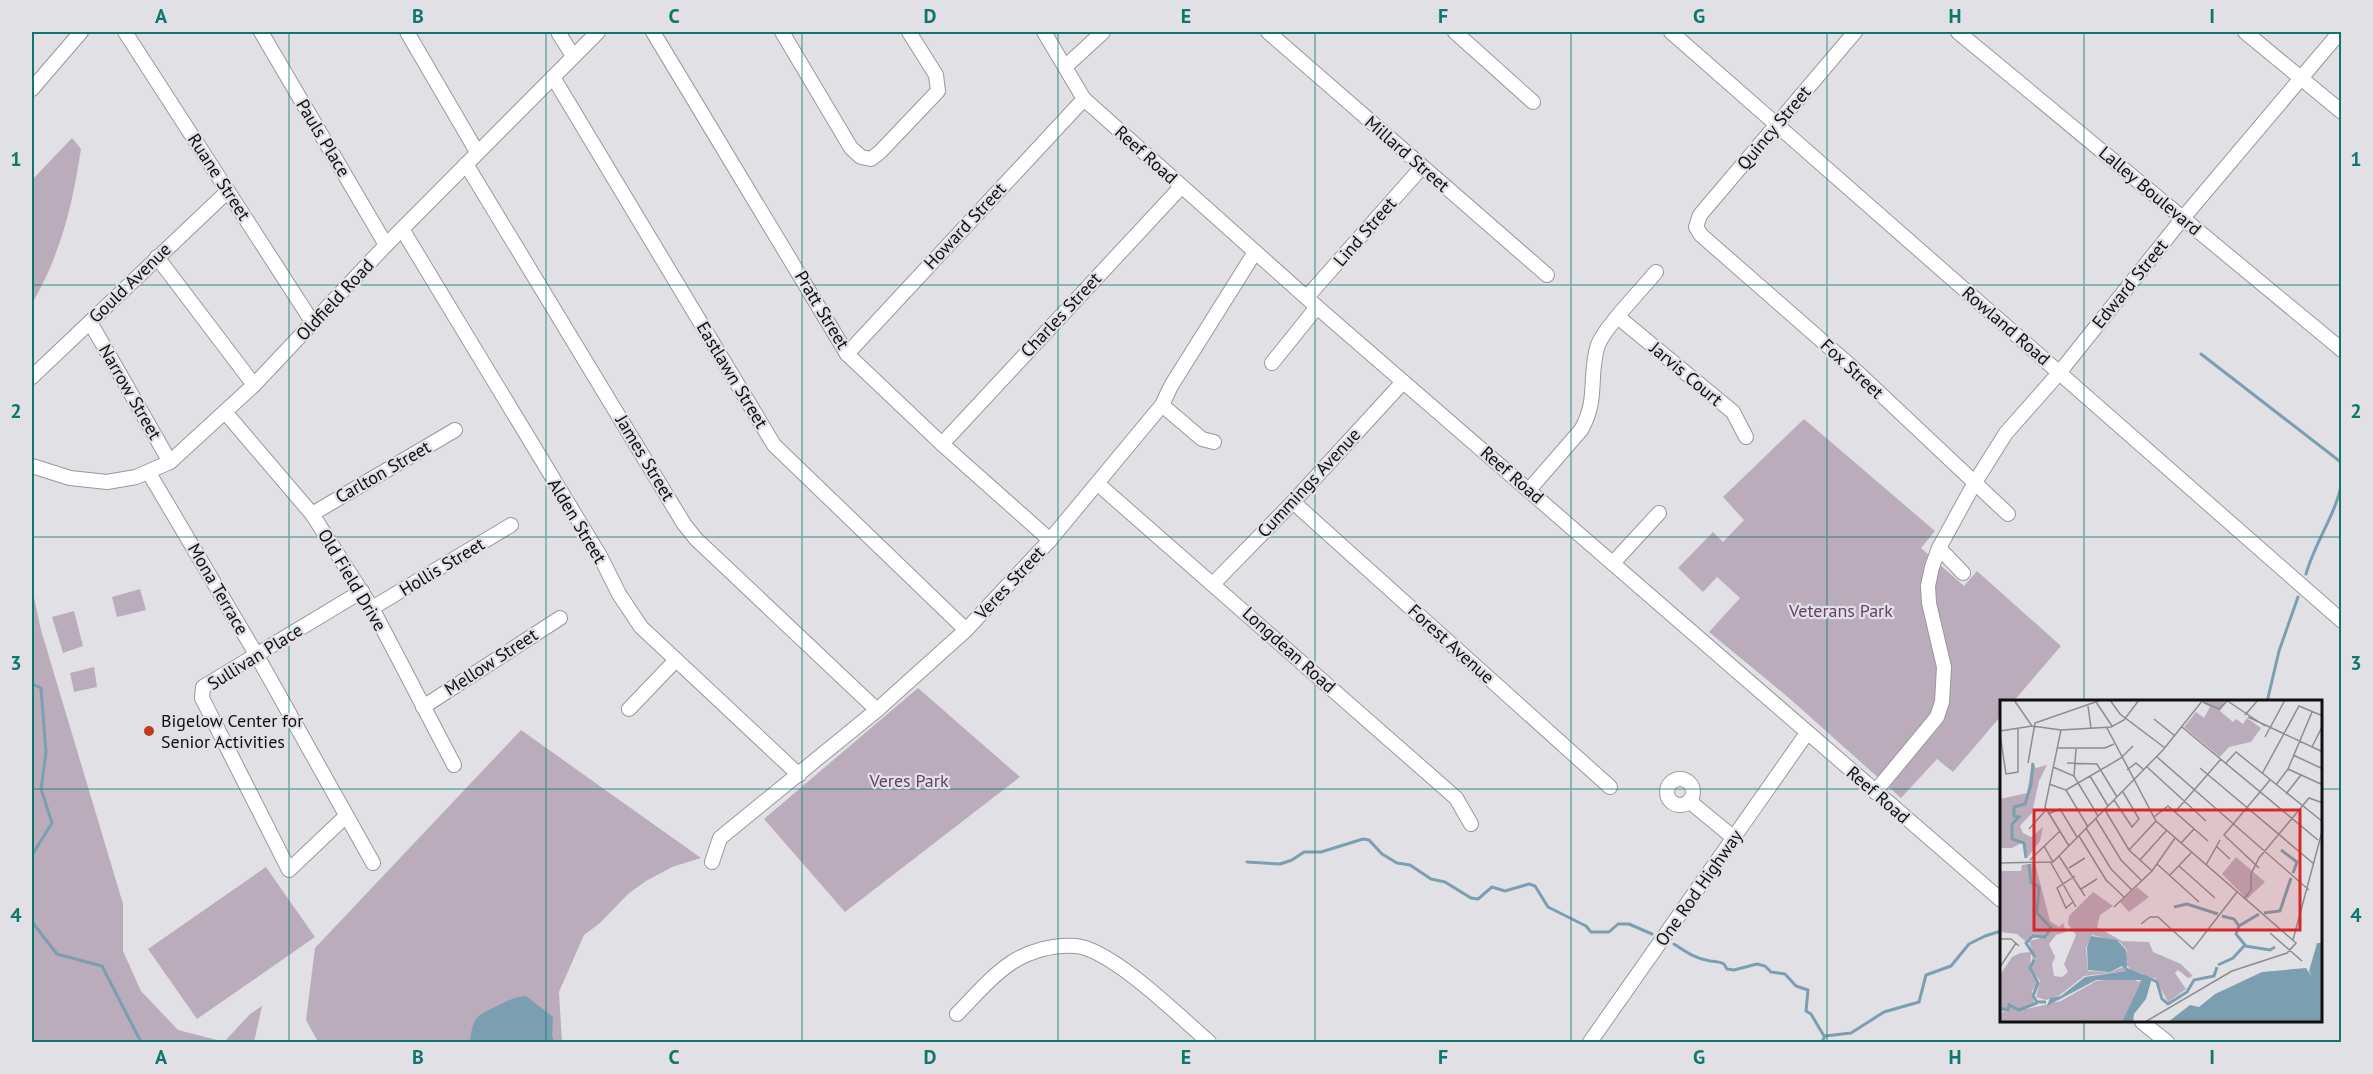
<svg xmlns="http://www.w3.org/2000/svg" width="2373" height="1074" font-family="'PT Sans',sans-serif">
<style>
.green{fill:#bbacbc}
.water{fill:#7c9eb1}
.lines{fill:none;stroke-linecap:round;stroke-linejoin:round}
.stream{stroke:#7c9eb1;stroke-width:3}
.minor-casing{stroke:#98989c;stroke-width:16}
.minor{stroke:#fff;stroke-width:14}
.grid{fill:none;stroke:#0f766e;stroke-width:1.5;stroke-opacity:0.55}
.poi-dot{fill:#c43921;stroke:#e1e1e5;stroke-width:2}
.labels{text-anchor:middle;stroke-width:4.5;stroke-linejoin:round;paint-order:stroke}
.street-label{font-size:18px;fill:#101011;stroke:#e1e1e5}
.park-label{font-size:18px;fill:#654168;stroke:#e1e1e5}
.poi-label{font-size:18px;fill:#101011;stroke:#e1e1e5;text-anchor:start}
.inset-river{fill:none;stroke:#7c9eb1;stroke-width:3}
.inset-road{fill:none;stroke:#8d8d90;stroke-width:1.5}
.view{fill:#d62828;fill-opacity:0.15;stroke:#d62828;stroke-width:3}
.inset-edge{fill:none;stroke:#101011;stroke-width:3}
.neatline{fill:none;stroke:#0f766e;stroke-width:2}
.grid-label{font-size:20px;text-anchor:middle;font-weight:bold;fill:#0f766e}
</style>
<rect width="100%" height="100%" fill="#e1e1e5"/>
<g class="green">
<path d="M72,138L81,149C72,207 61,253 32,304V180Z"/>
<path d="M1804,419L1935,531L1921,548L1964,586L1977,571L2061,646L2013,702H2001V716L1953,772L1937,759L1901,798L1789,698L1709,632L1740,598L1717,577L1703,592L1678,568L1713,532L1723,542L1744,520L1723,497Z"/>
<path d="M32,588L41,630L123,904V951L141,991L178,1030L217,1040L215,1042H32Z"/>
<path d="M140,589L146,610L117,617L112,597Z"/>
<path d="M74,611L83,646L63,653L52,617Z"/>
<path d="M94,667L97,687L74,692L70,673Z"/>
<path d="M918,688L1020,777L845,912L764,819Z"/>
<path d="M521,730L701,858L672,867L646,881L628,894L600,923L584,935L559,992L562,1042H318L306,1020L315,948Z"/>
<path d="M266,867L315,937L197,1019L148,949Z"/>
<path d="M262,1006L254,1042H224L250,1014Z"/>
</g>
<path class="water" d="M526,996L553,1017L552,1035L554,1042H470C473,1015 477,1016 499,1005C509,1000 515,997 526,996Z"/>
<g class="lines">
<g class="stream">
<path d="M2201,354L2342,463"/>
<path d="M2306,574C2315,542 2336,514 2342,482"/>
<path d="M32,684L41,688L46,752L41,789L52,823L32,855"/>
<path d="M2267,702L2279,651L2298,597"/>
<path d="M1247,862L1280,864L1292,860L1304,852H1321L1363,839L1369,840L1382,854L1397,863L1410,865L1431,879L1445,882L1471,898L1478,899L1492,887L1505,891L1529,884L1535,886L1548,907L1586,926L1591,932H1609L1618,924H1629L1652,934"/>
<path d="M32,922L57,954L102,966L141,1042"/>
<path d="M1674,944C1686,952 1696,959 1710,961C1716,962 1719,961 1724,964L1727,969L1734,970L1757,964L1765,966L1771,972L1785,974L1796,986L1808,990L1806,1011L1811,1014L1824,1036"/>
<path d="M1822,1042L1825,1036L1851,1033L1884,1012L1919,1002L1926,975L1951,966L1969,944L1985,936L2001,931"/>
</g>
<g class="minor-casing">
<g id="minor">
<path d="M125,32L313,323"/>
<path d="M261,32L386,245"/>
<path d="M407,32L477,152"/>
<path d="M558,32L573,56"/>
<path d="M653,32L847,354L942,444L1050,540"/>
<path d="M782,32L851,148L861,157L871,159L880,152L938,91L936,75L909,32"/>
<path d="M1044,32L1084,99L1317,307L2001,900"/>
<path d="M1268,32L1547,275"/>
<path d="M1455,32L1533,102"/>
<path d="M1671,32L2342,621"/>
<path d="M1855,32L1700,215L1696,227L1701,235L1853,368L2008,514"/>
<path d="M1958,32L2342,350"/>
<path d="M2245,32L2342,112"/>
<path d="M1065,67L1103,32"/>
<path d="M553,77L774,445L966,630"/>
<path d="M32,89L81,32"/>
<path d="M466,164L684,524L696,539L877,710"/>
<path d="M402,229L600,556L619,594L641,627L799,775"/>
<path d="M157,257L254,385"/>
<path d="M1307,297L1422,167"/>
<path d="M1618,317L1733,412L1746,437"/>
<path d="M90,322L170,462"/>
<path d="M847,354L1084,99"/>
<path d="M1272,363L1317,307"/>
<path d="M32,377L228,191"/>
<path d="M1162,405L1202,439L1214,442"/>
<path d="M225,412L312,514L372,608L454,765"/>
<path d="M942,444L1181,187"/>
<path d="M32,466L70,478L107,482L136,477L170,462L254,385L386,245L598,32"/>
<path d="M149,473L256,654L373,863"/>
<path d="M1098,484L1456,798L1471,824"/>
<path d="M1529,490L1581,430C1599,399 1588,375 1598,345C1604,328 1643,288 1656,272"/>
<path d="M1293,502L1610,787"/>
<path d="M312,514L455,430"/>
<path d="M1939,548L1963,573"/>
<path d="M1613,563L1659,513"/>
<path d="M1213,584L1293,502L1403,382"/>
<path d="M372,608L511,525"/>
<path d="M423,707L560,618"/>
<path d="M629,709L676,660"/>
<circle cx="1680" cy="792" r="13"/>
<path d="M1875,792L1937,717L1942,702L1944,667L1929,603L1928,586L1932,567L1939,548L1974,484L2006,433L2059,373L2183,218L2340,32"/>
<path d="M1689,801L1734,838"/>
<path d="M346,816L289,870L202,698L203,687L362,591"/>
<path d="M712,862L720,838L877,710L966,630L1050,540L1162,405L1171,386L1255,252"/>
<path d="M957,1014C974,997 991,976 1011,963C1029,951 1054,944 1076,946C1113,950 1180,1017 1209,1042"/>
<path d="M2142,1022L2167,1042"/>
<path d="M1590,1042L1807,733"/>
</g>
</g>
<use href="#minor" class="minor"/>
</g>
<path class="grid" d="M289,32V1042M546,32V1042M802,32V1042M1058,32V1042M1315,32V1042M1571,32V1042M1827,32V1042M2084,32V702M32,285H2342M32,537H2342M32,789H2001M2320,789H2342M2084,1022V1042"/>
<circle class="poi-dot" cx="149" cy="731" r="6"/>
<g class="labels">
<g class="street-label">
<text transform="translate(1774 128) rotate(-50)" y="6">Quincy Street</text>
<text transform="translate(323 138) rotate(59)" y="6">Pauls Place</text>
<text transform="translate(1407 154) rotate(41)" y="6">Millard Street</text>
<text transform="translate(1146 155) rotate(42)" y="6">Reef Road</text>
<text transform="translate(219 177) rotate(57)" y="6">Ruane Street</text>
<text transform="translate(2150 191) rotate(40)" y="6">Lalley Boulevard</text>
<text transform="translate(965 226) rotate(-47)" y="6">Howard Street</text>
<text transform="translate(1365 232) rotate(-49)" y="6">Lind Street</text>
<text transform="translate(130 283) rotate(-44)" y="6">Gould Avenue</text>
<text transform="translate(2130 284) rotate(-51)" y="6">Edward Street</text>
<text transform="translate(335 300) rotate(-47)" y="6">Oldfield Road</text>
<text transform="translate(822 310) rotate(59)" y="6">Pratt Street</text>
<text transform="translate(1061 315) rotate(-47)" y="6">Charles Street</text>
<text transform="translate(2006 326) rotate(41)" y="6">Rowland Road</text>
<text transform="translate(1852 369) rotate(43)" y="6">Fox Street</text>
<text transform="translate(1686 374) rotate(40)" y="6">Jarvis Court</text>
<text transform="translate(732 375) rotate(59)" y="6">Eastlawn Street</text>
<text transform="translate(130 392) rotate(60)" y="6">Narrow Street</text>
<text transform="translate(645 458) rotate(59)" y="6">James Street</text>
<text transform="translate(383 472) rotate(-30)" y="6">Carlton Street</text>
<text transform="translate(1512 475) rotate(41)" y="6">Reef Road</text>
<text transform="translate(1309 483) rotate(-47)" y="6">Cummings Avenue</text>
<text transform="translate(577 521) rotate(59)" y="6">Alden Street</text>
<text transform="translate(442 567) rotate(-31)" y="6">Hollis Street</text>
<text transform="translate(352 580) rotate(59)" y="6">Old Field Drive</text>
<text transform="translate(1010 583) rotate(-47)" y="6">Veres Street</text>
<text transform="translate(218 589) rotate(60)" y="6">Mona Terrace</text>
<text transform="translate(1451 644) rotate(42)" y="6">Forest Avenue</text>
<text transform="translate(1289 650) rotate(42)" y="6">Longdean Road</text>
<text transform="translate(255 657) rotate(-32)" y="6">Sullivan Place</text>
<text transform="translate(491 662) rotate(-33)" y="6">Mellow Street</text>
<text transform="translate(1878 795) rotate(41)" y="6">Reef Road</text>
<text transform="translate(1699 888) rotate(-55)" y="6">One Rod Highway</text>
</g>
<g class="park-label">
<text x="1841" y="617">Veterans Park</text>
<text x="909" y="787">Veres Park</text>
</g>
<g class="poi-label">
<text x="161" y="727">Bigelow Center for<tspan x="161" dy="21">Senior Activities</tspan></text>
</g>
</g>
<g transform="translate(2000 700)">
<rect width="322" height="322" fill="#e1e1e5"/>
<path d="M205,0H223L226,3L220,11L233,22L236,19L243,24L247,18L261,28L251,42L229,47L220,57L184,27L196,12L204,18L210,7L203,3ZM32,62L36,68L47,65L39,81L32,113L20,126L23,133L31,137L43,127L40,141L28,157L23,142L12,148H0V99L27,93ZM236,157L265,182L247,199L222,174ZM35,163L50,221L59,227L63,223L66,232L56,235L49,244L55,257L52,264L54,276L62,277L68,272L64,264L76,235L68,224L69,216L93,192L113,206L100,215L97,227L122,241L149,242L153,252L181,264L193,276L188,278L178,270L175,273L186,289L168,302L155,278L145,277L122,322H0V313L6,311L0,312V275L12,257L20,253L31,252L30,272L37,284L32,291L34,303L26,309L61,301L96,281L130,277L139,282L143,274L131,270L124,262L127,250L120,242L92,235L86,248L88,271L110,272L123,267L126,271L84,276L60,295L46,300L36,297L40,281L31,269L33,254L29,241L49,236H33L25,241L17,234L0,232L1,171H21L22,165ZM137,187L149,197L129,212L120,202Z" fill="#bbacbc"/>
<path d="M322,216V322H168L190,305L199,307L215,294L262,272L306,268L312,277L309,271L317,243H321ZM91,236L117,240L126,250L127,268L152,278L146,299L134,314L133,322H122L142,280H96L47,306L50,298L61,296L85,277L126,271L122,266L110,272L88,270L87,247Z" fill="#7c9eb1"/>
<path class="inset-river" d="M281,150L297,162L293,173M26,158L24,143L12,139V124L19,117L14,116V107L25,104L31,85L33,63M29,164L31,182L39,187L37,213L51,228L45,237L33,236L26,243L35,257M174,207L187,204L218,214M264,213L280,211L291,178M222,216L234,219L239,226M245,246L270,250L275,247M34,260L30,268L38,283L33,296L37,302H46M218,265L233,258L245,245L236,234L239,226L259,214M151,279L157,282L162,299L168,304L187,292L194,280L214,276L217,267M0,308L8,310L9,305L19,310L37,303"/>
<path class="inset-road" d="M14,0L32,26M110,0L120,14L165,48M226,0L265,26M96,2L112,26M203,2L219,9L227,1M88,6L91,28M245,15L258,0M248,17L323,52M154,19L175,36M182,27L318,140M107,28L156,121L296,243L287,253L232,271L145,322M61,30L45,107L69,146M0,31L32,26L61,30L111,27L124,20L139,0M0,34L6,74L18,72V28M265,37L285,0M312,47L323,25M57,48H105L114,44M293,55L323,69M157,57L309,190M28,63L35,23L101,0M67,63L97,64L117,97M226,63L236,52L323,122M53,67L74,76L98,116M147,67L206,121M200,68L314,164M288,69L323,85M127,70L136,63L144,70M262,74L299,6L323,16M74,76L76,49M90,76L108,106M49,84L66,90L88,127M276,85L288,69L312,12M66,90L121,58L133,46M286,94L301,75M114,100L132,127L139,119L123,92M105,110L129,150L152,171M175,112L221,59M48,114L60,109L77,137M154,117L168,106L208,141M96,119L121,160L142,181M86,128L111,169L132,190M29,129L46,110M79,136L106,180L124,197M181,143L194,129M44,146L53,162M216,146L230,159M129,150L156,121M59,156L85,196M30,160L60,131M140,160L166,131M0,163L53,162L163,50L203,0M51,163L76,207M157,164L199,202M206,165L220,140M179,166L215,198M69,168L85,158M259,168L224,135L270,80M170,175L191,153M81,189L97,179M244,199L251,190V174L259,158L309,98L323,103M73,202L66,208L57,188L75,176M114,207L152,171L175,138M141,224L150,217H158L193,249L237,192M270,233L302,261M0,239H11L19,246M293,240L323,128M0,267L16,243"/>
<path class="view" d="M34,110H300V230H34Z"/>
<rect width="322" height="322" class="inset-edge"/>
</g>
<rect width="2373" height="1074" fill="none" stroke="#e1e1e5" stroke-width="66"/>
<rect x="33" y="33" width="2307" height="1008" class="neatline"/>
<g class="grid-label">
<text x="161" y="23">A</text>
<text x="418" y="23">B</text>
<text x="674" y="23">C</text>
<text x="930" y="23">D</text>
<text x="1186" y="23">E</text>
<text x="1443" y="23">F</text>
<text x="1699" y="23">G</text>
<text x="1955" y="23">H</text>
<text x="2212" y="23">I</text>
<text x="16" y="166">1</text>
<text x="2356" y="166">1</text>
<text x="16" y="418">2</text>
<text x="2356" y="418">2</text>
<text x="16" y="670">3</text>
<text x="2356" y="670">3</text>
<text x="16" y="922">4</text>
<text x="2356" y="922">4</text>
<text x="161" y="1064">A</text>
<text x="418" y="1064">B</text>
<text x="674" y="1064">C</text>
<text x="930" y="1064">D</text>
<text x="1186" y="1064">E</text>
<text x="1443" y="1064">F</text>
<text x="1699" y="1064">G</text>
<text x="1955" y="1064">H</text>
<text x="2212" y="1064">I</text>
</g>
</svg>
